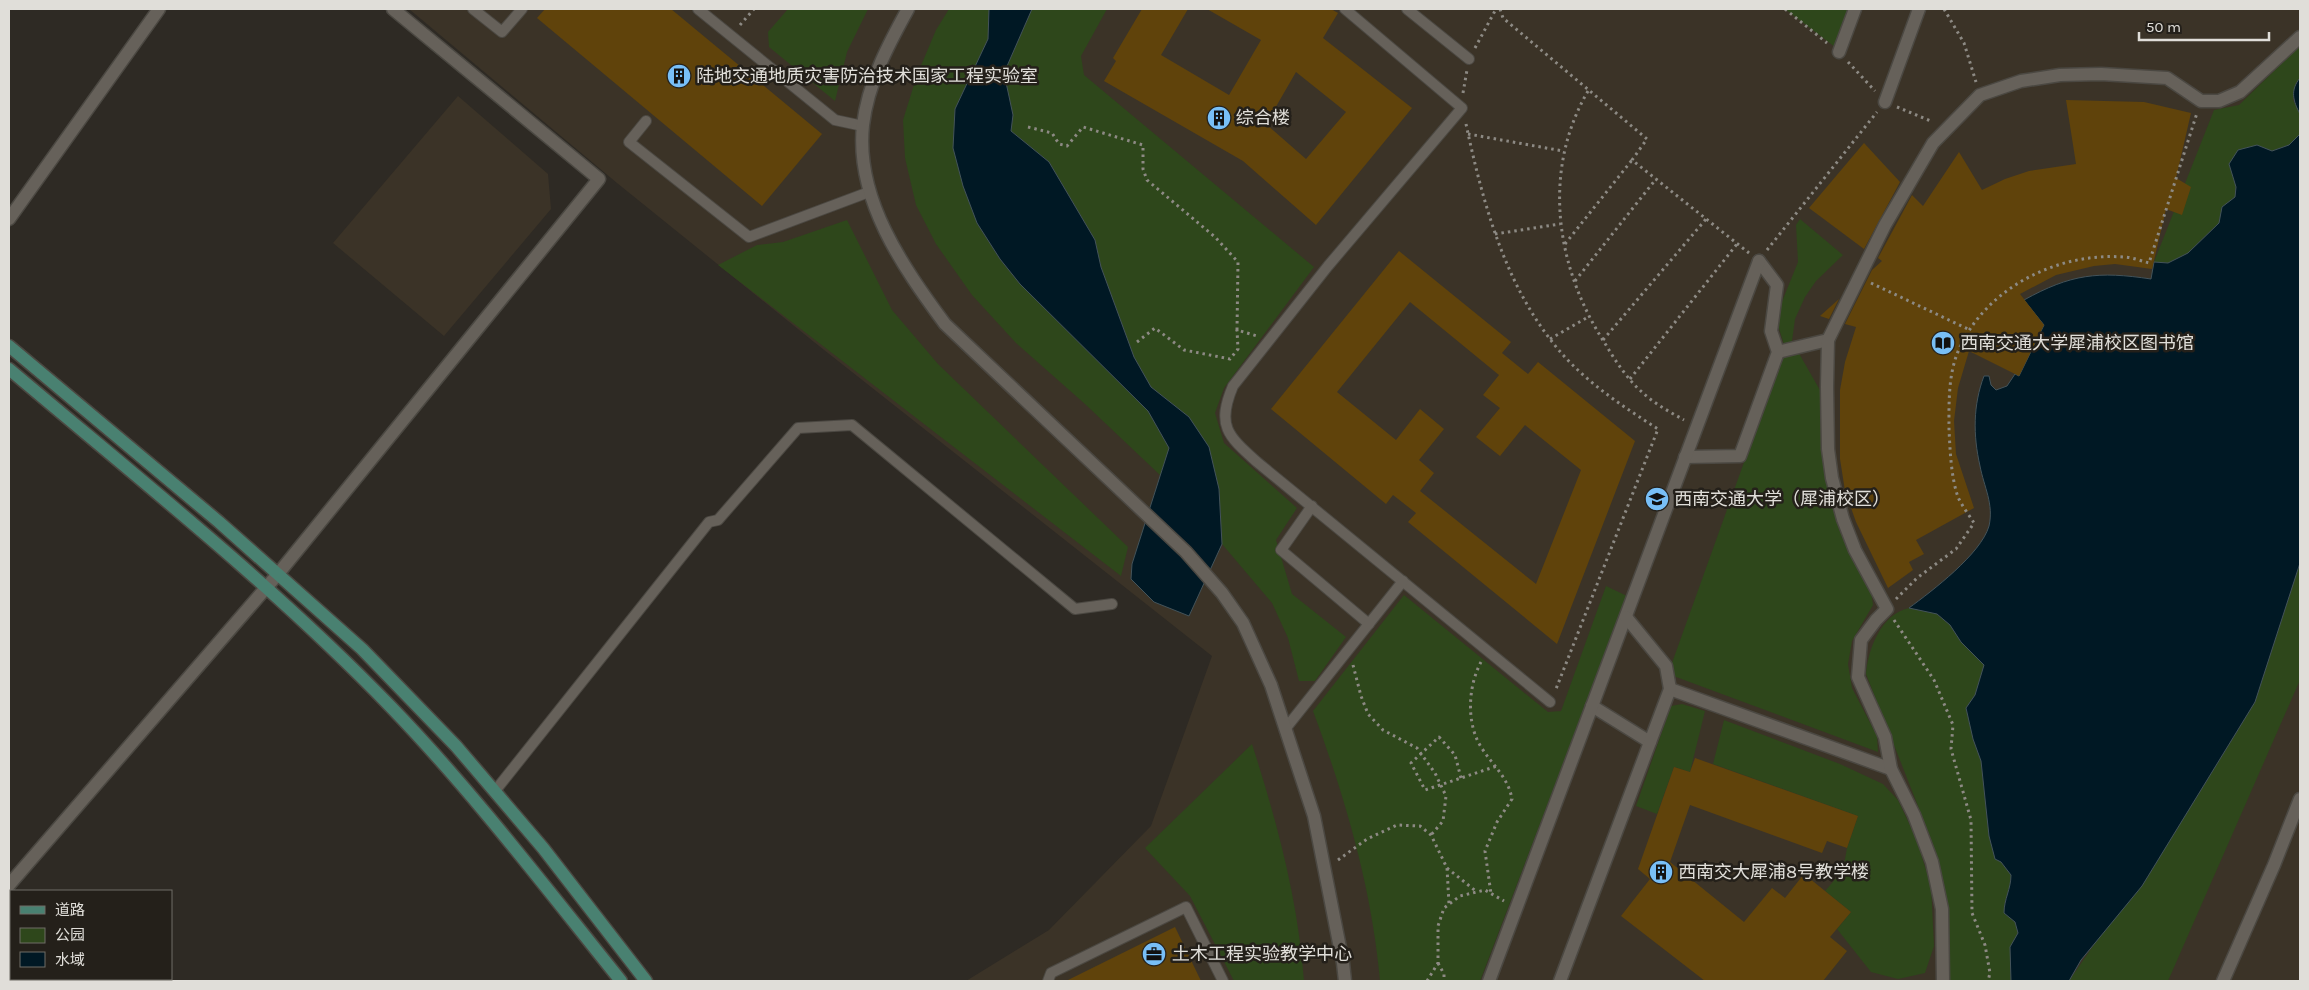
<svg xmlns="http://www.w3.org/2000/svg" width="2309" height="990" font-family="Karla,'Noto Sans SC',sans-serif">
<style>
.built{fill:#3b3327}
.green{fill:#2e471b}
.water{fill:#001824;stroke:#43535a}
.building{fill:#60430b;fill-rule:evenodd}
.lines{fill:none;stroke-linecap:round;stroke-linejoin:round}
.lane-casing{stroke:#4b4842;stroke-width:12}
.street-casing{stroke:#4b4842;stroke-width:15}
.secondary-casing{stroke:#4b4842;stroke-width:15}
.path{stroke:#8d8a84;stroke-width:3;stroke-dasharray:2.5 4;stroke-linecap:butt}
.lane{stroke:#66615a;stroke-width:10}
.street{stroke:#66615a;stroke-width:12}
.secondary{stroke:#498171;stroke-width:12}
.labels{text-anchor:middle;stroke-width:5;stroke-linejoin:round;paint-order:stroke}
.poi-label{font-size:18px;fill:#e0ded9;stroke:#24201a;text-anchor:start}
</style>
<rect width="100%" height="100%" fill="#2e2a24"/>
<g class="built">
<path d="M409,9H2300V981H966L1049,930L1151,826L1212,656L814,342L617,183Z"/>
<path d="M458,96L548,174L551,209L444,336L333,243Z"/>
</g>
<g class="green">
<path d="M788,9H868L847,52L835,101L769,47L768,32Z"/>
<path d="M949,9H989L988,39L955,109L977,223L1000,259L1020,284L1148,411L1169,448L1161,476L1085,404L1016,343L972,295L936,244L916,205L905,158L903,120L917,75L936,30Z"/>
<path d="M1032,9H1107L1081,56L1084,75L1314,267L1224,388L1215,413L1224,443L1297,508L1276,540L1292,594L1346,637L1315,681H1299L1288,638L1272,603L1222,544L1219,489L1189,417L1151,387L1134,357L1101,267L1095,240L1049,162L1011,131L1013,115L1004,73Z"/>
<path d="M1785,9H1849L1835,47Z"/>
<path d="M2300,46V78L2296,83L2293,100L2300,114V134L2289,145L2272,151L2257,145L2229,164L2236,187L2235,197L2222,207L2219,223L2188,253L2168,263L2154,262L2214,110L2239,105Z"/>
<path d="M1800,219L1843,255L1816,281L1805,297L1795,319L1792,341L1821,392L1822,439L1830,497L1840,532L1856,566L1871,590L1873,605L1852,641L1848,664L1852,688L1877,736L1878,752L1668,674L1785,348L1777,322L1779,309L1798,262L1796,225Z"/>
<path d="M847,220L892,310L938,364L1128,547L1121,576L718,265L757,245L783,242Z"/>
<path d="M2300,563V680L2168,981H2069L2204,785L2255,702Z"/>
<path d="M1606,586L1627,596L1480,981H1380C1372,889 1345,797 1313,711L1404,595L1548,712L1561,711Z"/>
<path d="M1909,608L1937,614L1950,625L1961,642L1984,665L1975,695L1966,708L1973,739L1981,761L1989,836L1995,859L2001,862L2011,875C2011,889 2004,899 2004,913L2015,922L2018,933L2010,947L2011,981H1949L1947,921L1933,844L1866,674C1868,649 1881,614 1909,608Z"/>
<path d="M1682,704L1705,711L1690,772L1674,767L1657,814L1636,806L1671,706Z"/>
<path d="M1724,720L1840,764L1883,784L1898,800L1916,838L1931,886L1934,946L1925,973L1898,979L1871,972L1837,929L1851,912L1825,891L1843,870L1847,848L1858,816L1713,764Z"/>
<path d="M1252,744C1277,822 1298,899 1304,981H1234L1190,896L1145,848Z"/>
</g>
<g class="water">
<path d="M989,9H1032L1004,73L1013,115L1011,131L1049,162L1095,240L1101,267L1134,357L1151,387L1189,417L1209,447L1219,489L1222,544L1189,616L1154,602L1131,579L1132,564L1169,448L1148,411L1020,284L1000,259L977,223L963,186L953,148L955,109L988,39Z"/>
<path d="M2300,78V114C2293,101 2290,90 2300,78Z"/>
<path d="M2300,134V563L2255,702L2142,886L2081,960L2069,981H2011L2010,947L2018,933L2015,922L2004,913C2004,899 2011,889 2011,875L2001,862L1995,859L1989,836L1981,761L1973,739L1966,708L1975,695L1984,665L1961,642L1950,625L1937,614L1909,608C1932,591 1981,554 1989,526C1994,504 1984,487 1980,466C1973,435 1973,405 1984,376H1989L1991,385L1996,390L2007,386L2015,374L2019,376L2044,325L2024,300C2071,274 2098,271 2151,279L2154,262L2168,263L2188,253L2219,223L2222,207L2235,197L2236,187L2229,164L2238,150L2257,145L2272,151L2289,145Z"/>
</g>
<g class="building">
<path d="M545,9H671L822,134L762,206L537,18Z"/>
<path d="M1142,9H1188L1161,55L1229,95L1261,40L1207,9H1331L1338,13L1323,38L1412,108L1316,225L1243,161L1104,81L1116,61L1113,58ZM1296,72L1346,112L1306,159L1266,124Z"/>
<path d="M2066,100L2144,102L2191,113L2176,178L2191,187L2182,215L2166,209L2152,269L2115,264L2094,266L2056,275L2020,294L2044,325L2019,376L1969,351L1958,388L1954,421L1956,454L1974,508L1916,540L1924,554L1909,562L1913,570L1888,588L1856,522L1845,491L1840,459V390L1845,362L1856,327L1845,324L1872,270L1882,261L1878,258L1912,195L1923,206L1959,152L1982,190L2005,179L2029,171L2076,164Z"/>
<path d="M1864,143L1900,182L1864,249L1809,208Z"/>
<path d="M1399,251L1511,342L1502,353L1528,374L1538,362L1635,441L1557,644L1408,522L1416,513L1393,495L1386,504L1271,409ZM1410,302L1499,375L1483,395L1500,408L1476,437L1500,456L1525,425L1581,470L1536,584L1420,491L1434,473L1419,460L1444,429L1420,409L1396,440L1337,392Z"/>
<path d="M1839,299L1829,319L1820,316Z"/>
<path d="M1695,758L1858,816L1847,848L1827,841L1822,853L1690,805L1670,862L1744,922L1772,888L1785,898L1804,874L1851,912L1830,937L1847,951L1823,981H1705L1621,916L1650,879L1638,869L1674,767L1690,772Z"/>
<path d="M1175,927L1201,981H1066Z"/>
</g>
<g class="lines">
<g class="lane-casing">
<g id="lane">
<path d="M473,9L502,32L522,9"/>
<path d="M698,9L835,120L863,126"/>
<path d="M1345,9L1462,108L1328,266L1233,386C1216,426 1228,436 1257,462L1550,702"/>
<path d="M1407,9L1469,59"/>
<path d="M646,121L629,142L749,237L869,192"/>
<path d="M1312,506L1281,550L1369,624"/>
<path d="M1286,728L1403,581"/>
<path d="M495,791L709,522L718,520L798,428L852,425L1075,609L1112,604"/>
<path d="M1048,981L1051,973L1186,907L1223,981"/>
</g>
</g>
<g class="street-casing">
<g id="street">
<path d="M908,9C888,45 868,83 863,125C855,199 903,267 945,324L1186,552L1222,593L1243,623L1271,685L1314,816L1343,963L1345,981"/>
<path d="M1839,52L1855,9"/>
<path d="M1885,102L1919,9"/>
<path d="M9,219L159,9"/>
<path d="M1778,352L1828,340"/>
<path d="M1685,457L1740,456L1778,352L1771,331L1777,285L1759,261"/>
<path d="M1670,689L1891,769"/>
<path d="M1592,706L1650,742"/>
<path d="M9,885L278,574L599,179L393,9"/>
<path d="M1489,981L1759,261"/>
<path d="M1560,981L1670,689L1666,666L1626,617"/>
<path d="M1943,981L1942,909L1932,862L1914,815L1891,769L1885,737L1858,677L1861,640L1876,620L1887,609L1855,550L1843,519L1832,478L1828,449L1827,387L1828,340L1885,225L1933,143L1980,95L2021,81L2060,75L2101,74L2167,78L2201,101H2219L2240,92L2300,37"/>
<path d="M2223,981L2274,865L2300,799"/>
</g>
</g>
<g class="secondary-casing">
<g id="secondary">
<path d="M9,346L219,522L362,649L456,746L543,848L646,981"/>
<path d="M9,369C139,479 273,585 391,707C474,793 546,888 621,981"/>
</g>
</g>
<g class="path">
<path d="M1500,9L1503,18L1647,139L1632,160L1749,253"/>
<path d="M1785,9L1827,43"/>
<path d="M1944,9L1964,43L1976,82"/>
<path d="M740,25L754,9"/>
<path d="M1475,48L1496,9"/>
<path d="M1848,62L1875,91"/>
<path d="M1588,91C1541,172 1556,269 1606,345C1616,362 1628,380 1643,393C1655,404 1670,412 1684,420"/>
<path d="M1463,93L1467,70"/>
<path d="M1897,107L1933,122"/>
<path d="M1466,124C1482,199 1503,278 1550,339C1578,377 1619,404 1658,429L1556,689"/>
<path d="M1028,127L1052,133L1059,144L1067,146L1083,127L1143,145V169L1147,180L1215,237L1238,262L1237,330L1257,336"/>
<path d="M1468,134L1563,151"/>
<path d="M1495,234L1560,224"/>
<path d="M1565,244L1632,160"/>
<path d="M1767,250L1877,112"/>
<path d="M1575,281L1656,179"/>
<path d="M1871,283L1970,330"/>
<path d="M1550,339L1588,317"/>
<path d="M1603,340L1706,219"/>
<path d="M1137,342L1155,328L1184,350L1230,359L1238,349L1237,330"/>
<path d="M1630,379L1737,244"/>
<path d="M1896,599L1917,578L1956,549L1974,523C1969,515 1962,506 1958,497C1951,477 1950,450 1949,429C1949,405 1948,378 1957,354C1982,290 2056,252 2123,257C2132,257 2141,261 2149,263L2197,113"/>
<path d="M1894,620L1934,680L1953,725L1951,749L1971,820L1972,913L1985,945L1990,973L1988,981"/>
<path d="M1481,662C1468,686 1466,723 1481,747C1493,766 1508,777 1512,799L1497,822L1485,851L1491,894"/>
<path d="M1353,665L1361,696L1368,714L1383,730L1417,748L1435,773L1446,796L1443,821L1431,835"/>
<path d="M1461,778L1455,755L1439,737L1411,763L1425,790L1497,766"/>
<path d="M1338,860L1367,839L1397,825L1420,826L1431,835L1447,868L1449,904"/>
<path d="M1447,868L1477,892"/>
<path d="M1438,963L1444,974V981"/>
<path d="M1427,981L1438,963V926L1444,908L1460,896L1485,890L1504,901"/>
</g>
<use href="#lane" class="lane"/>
<use href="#street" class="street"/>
<use href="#secondary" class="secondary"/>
</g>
<defs>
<g id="building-disc" transform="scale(1.25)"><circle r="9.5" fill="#78bff7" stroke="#24201a"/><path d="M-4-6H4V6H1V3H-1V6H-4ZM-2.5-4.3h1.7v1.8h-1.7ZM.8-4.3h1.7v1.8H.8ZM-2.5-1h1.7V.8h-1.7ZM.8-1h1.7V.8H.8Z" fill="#111"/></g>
<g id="library-disc" transform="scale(1.25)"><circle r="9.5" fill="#78bff7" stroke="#24201a"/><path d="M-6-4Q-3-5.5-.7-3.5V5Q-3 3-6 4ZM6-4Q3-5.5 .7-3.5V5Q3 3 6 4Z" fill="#111"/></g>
<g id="university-disc" transform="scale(1.25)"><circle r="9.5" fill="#78bff7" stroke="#24201a"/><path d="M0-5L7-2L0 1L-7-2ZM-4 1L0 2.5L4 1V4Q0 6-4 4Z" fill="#111"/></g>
<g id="office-disc" transform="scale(1.25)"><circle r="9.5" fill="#78bff7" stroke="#24201a"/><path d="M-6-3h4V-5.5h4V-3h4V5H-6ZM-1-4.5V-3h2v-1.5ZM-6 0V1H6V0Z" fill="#111"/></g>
</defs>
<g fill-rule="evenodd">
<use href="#building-disc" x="679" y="76"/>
<use href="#building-disc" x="1219" y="118"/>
<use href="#library-disc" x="1943" y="343"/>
<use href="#university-disc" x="1657" y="499"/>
<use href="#building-disc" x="1661" y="872"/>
<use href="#office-disc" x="1154" y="954"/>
</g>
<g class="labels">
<g class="poi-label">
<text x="696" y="82">陆地交通地质灾害防治技术国家工程实验室</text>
<text x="1236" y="124">综合楼</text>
<text x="1960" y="349">西南交通大学犀浦校区图书馆</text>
<text x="1674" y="505">西南交通大学（犀浦校区）</text>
<text x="1678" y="878">西南交大犀浦8号教学楼</text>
<text x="1172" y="960">土木工程实验教学中心</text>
</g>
</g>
<rect width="2309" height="990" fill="none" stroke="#e0ded9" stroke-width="20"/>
<rect x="10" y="890" width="162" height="90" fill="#24201a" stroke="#6f6c66"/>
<rect x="20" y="906" width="25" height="8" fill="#498171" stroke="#6f6c66"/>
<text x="55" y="915" font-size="15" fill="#e0ded9">道路</text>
<rect x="20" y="928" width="25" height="15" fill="#2e471b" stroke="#6f6c66"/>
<text x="55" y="940" font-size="15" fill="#e0ded9">公园</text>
<rect x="20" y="952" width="25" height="15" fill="#001824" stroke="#6f6c66"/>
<text x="55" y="965" font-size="15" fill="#e0ded9">水域</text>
<path d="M2139 32v8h130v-8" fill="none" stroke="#e0ded9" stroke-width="2.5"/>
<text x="2146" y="32" font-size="15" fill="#e0ded9" stroke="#24201a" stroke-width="4" paint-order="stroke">50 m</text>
</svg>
